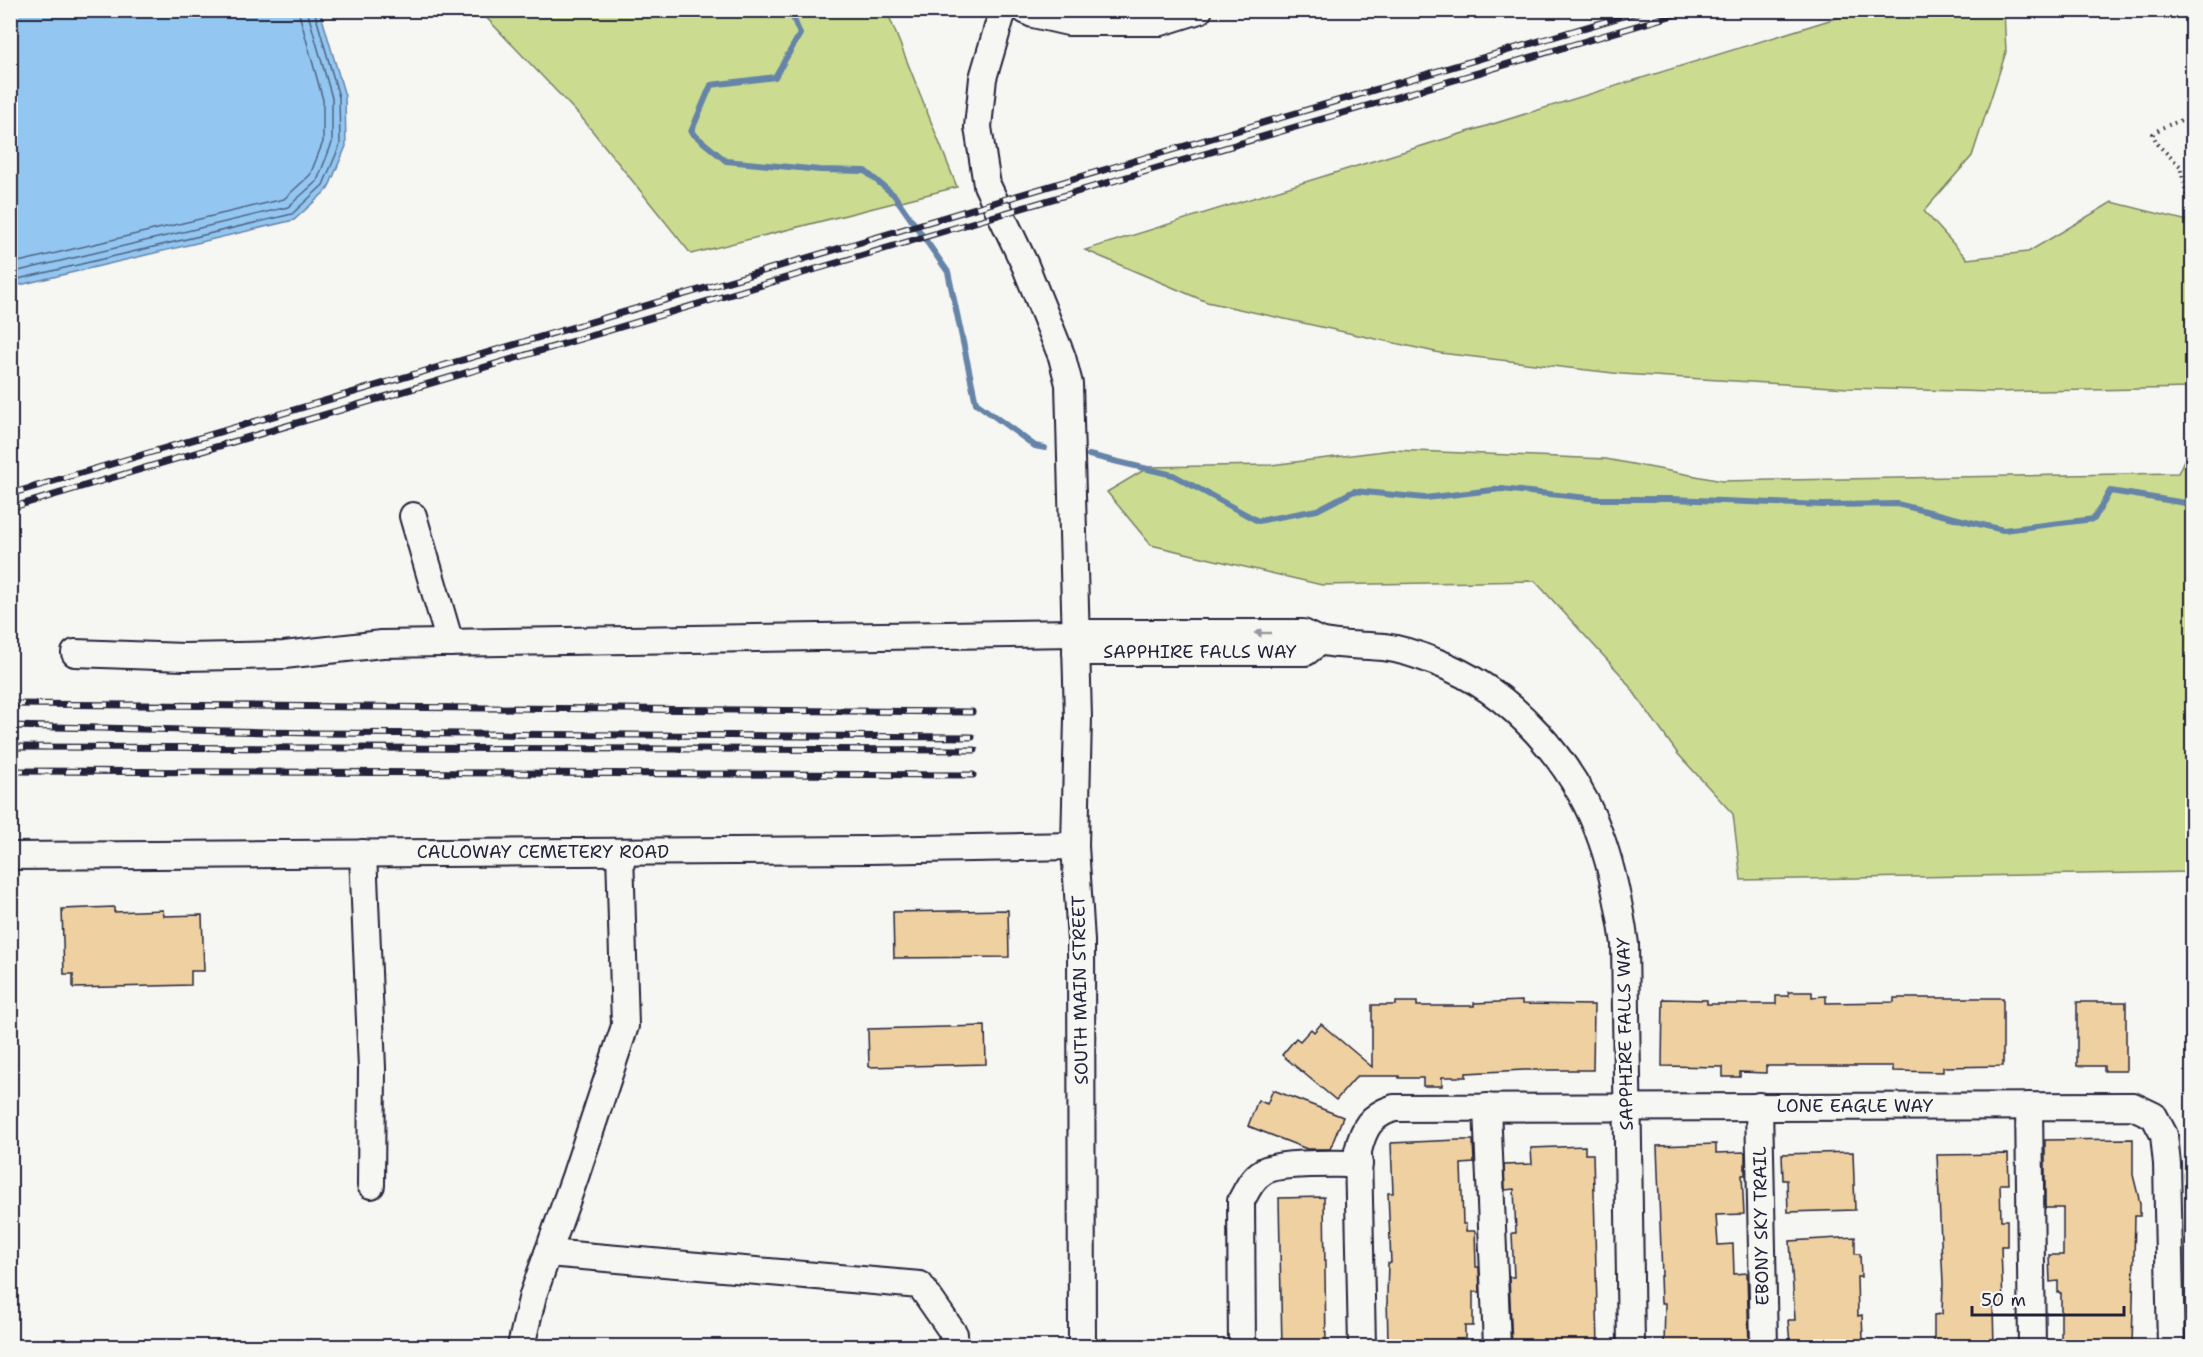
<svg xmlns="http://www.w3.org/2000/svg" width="2203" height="1357" font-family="'Shantell Sans',sans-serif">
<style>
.green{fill:#cbdc90;stroke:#767f66;stroke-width:1.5}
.water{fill:#93c6f0;stroke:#6684a8;stroke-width:1.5}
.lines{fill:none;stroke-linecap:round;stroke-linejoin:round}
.shore{stroke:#4f6483;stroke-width:1.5}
.stream{stroke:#6684a8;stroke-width:6}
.building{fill:#efd1a1;stroke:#22223b;stroke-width:1.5}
.minor-casing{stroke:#22223b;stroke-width:30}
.path{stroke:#22223b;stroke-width:4;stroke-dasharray:1.5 4.5;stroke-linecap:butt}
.minor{stroke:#f6f6f2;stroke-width:26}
.rail-casing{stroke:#22223b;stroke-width:7}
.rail{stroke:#f6f6f2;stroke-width:4.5;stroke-dasharray:14;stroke-linecap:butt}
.oneway{fill:#9797a0}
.labels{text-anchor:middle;stroke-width:6;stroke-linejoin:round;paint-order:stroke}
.street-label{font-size:18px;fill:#22223b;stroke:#f6f6f2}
</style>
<rect width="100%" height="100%" fill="#f6f6f2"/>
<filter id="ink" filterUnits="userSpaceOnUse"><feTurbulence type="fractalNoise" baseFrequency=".0167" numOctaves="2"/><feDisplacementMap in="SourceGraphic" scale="12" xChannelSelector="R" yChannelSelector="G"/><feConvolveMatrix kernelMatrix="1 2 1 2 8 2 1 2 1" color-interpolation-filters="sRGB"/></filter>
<g filter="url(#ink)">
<g class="green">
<path d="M1862,10L2004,11L2006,52L1972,156L1924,211L1967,259L2028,252L2112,202L2192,222V388L1994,392L1848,388L1622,374L1440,353L1207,302L1085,250Z"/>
<path d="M480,11H887L957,187L691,254L582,118Z"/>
<path d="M2192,443V872L1741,880L1733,814L1678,754L1622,676L1535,581L1322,585L1151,545L1107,492L1149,467L1271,465L1392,450L1606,459L1722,481L2178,473Z"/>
</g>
<path class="water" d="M10,11H320L345,96L346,146L328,189L294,220L11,287Z"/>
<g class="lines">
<g class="shore">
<path d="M10,264L284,199L310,175L323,142V100L298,10"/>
<path d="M10,273L288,207L317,181L332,143V98L307,10"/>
<path d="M10,281L292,214L323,185L340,145L339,97L314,10"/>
</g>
<g class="stream">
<path d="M790,10L800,34L775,77L711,85L691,132L726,161L820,170L865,171L894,195L948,272L976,403L1035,446L1045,448"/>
<path d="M1089,455L1173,475L1258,521L1317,510L1354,491L1425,498L1501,489L1598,499H1671L1824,505L1897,504L2003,530L2094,519L2110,491L2192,504"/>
</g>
</g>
<g class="building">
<path d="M114,907V912L163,910L164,916L202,915L204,971H191V985L73,988V974H64L62,909Z"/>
<path d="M1008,910L1009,957L894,958L893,912Z"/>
<path d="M1788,992H1812V997L1826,996V1003L1894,1002V998H2003V1066L1943,1067V1072L1893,1071V1066H1766V1073L1740,1072V1077H1723V1067L1662,1066L1663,999L1707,1000V1004H1776V996H1789Z"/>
<path d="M1522,1001V1004L1594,1005L1593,1070H1524L1466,1073V1077H1442V1086H1423V1078H1399V1076H1357L1336,1100L1282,1055L1296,1038L1300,1041L1311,1029L1314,1032L1321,1024L1372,1067V1005H1396V1002H1417V1006H1474V1003Z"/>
<path d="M2077,1002H2126V1071H2104V1066H2077Z"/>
<path d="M985,1026L986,1064L869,1067L868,1029Z"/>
<path d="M1273,1090L1343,1117L1330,1149H1307L1248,1126L1258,1100L1267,1104Z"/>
<path d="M2133,1139V1175L2140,1203V1216H2135L2132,1347H2061V1293H2058V1281L2050,1282L2049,1255H2063V1208H2045V1140Z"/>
<path d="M1458,1140H1473L1474,1163L1461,1164L1463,1224H1466V1231H1475L1476,1267H1479L1480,1292H1473V1326H1465V1347H1391L1390,1341H1388L1387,1296L1388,1263H1391L1388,1193H1393L1391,1143Z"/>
<path d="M1716,1144V1153L1745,1152V1175H1742L1744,1214L1716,1215L1718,1245L1733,1244L1734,1274L1747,1273L1749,1347H1664L1665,1303H1661L1660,1276H1662L1657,1146Z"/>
<path d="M1585,1146V1154H1593L1598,1347H1512L1509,1277H1514L1512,1233H1516L1514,1189L1505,1190L1504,1165L1532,1164L1531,1148Z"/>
<path d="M1853,1152L1855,1210L1788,1212L1787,1180H1783L1782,1154Z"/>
<path d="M2008,1154L2009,1184H2000L2001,1220H2007V1246H2001L2003,1307H1993L1994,1347H1934V1315L1942,1314L1943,1283L1937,1155Z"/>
<path d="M1324,1197L1326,1347H1282L1279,1198Z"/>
<path d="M1855,1237V1254H1860L1861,1277H1857L1858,1316L1862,1315L1863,1340L1790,1344L1788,1320H1795L1790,1241Z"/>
</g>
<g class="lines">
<g class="minor-casing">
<g id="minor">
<path d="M1003,10L983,78L978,127L987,185L1025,265L1062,357L1069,384L1078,718L1075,846L1081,941L1082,1346"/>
<path d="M1025,10L1033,14L1068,22H1161L1199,10"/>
<path d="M413,516L450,643"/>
<path d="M1076,652H1306L1320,641"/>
<path d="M75,653L184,657L284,655L382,644L1075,633H1303C1309,636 1314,639 1320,641C1338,646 1364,645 1384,647C1400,649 1421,656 1436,662C1513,691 1576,765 1602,841C1614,875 1620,909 1625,944L1631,1346"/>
<path d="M363,853L372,1068L371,1185"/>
<path d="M10,856L869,850L1075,846"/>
<path d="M1759,1106L1764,1346"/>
<path d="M2029,1106L2032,1346"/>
<path d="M1487,1107L1497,1346"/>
<path d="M548,1253L920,1285L954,1334L952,1346"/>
<path d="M521,1346L533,1295L575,1177L625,1026L620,852"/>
<path d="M1242,1346L1241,1201C1247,1190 1252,1178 1264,1171C1280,1162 1338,1164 1359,1164"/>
<path d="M1362,1346L1358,1151C1364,1127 1370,1116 1394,1108L2133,1106L2154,1116L2164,1135L2167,1164L2171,1346"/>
</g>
</g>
<path class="path" d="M2192,116L2161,128L2153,134L2157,144L2180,166L2192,218"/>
<use href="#minor" class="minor"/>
<g class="rail-casing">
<g id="rail">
<path d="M10,494L1644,10"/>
<path d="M10,508L1690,10"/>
<path d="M10,704L972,712"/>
<path d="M10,726L314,733L972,737"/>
<path d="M10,747L975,750"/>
<path d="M10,771L973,775"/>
</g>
</g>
<use href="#rail" class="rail"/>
</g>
<defs><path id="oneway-solid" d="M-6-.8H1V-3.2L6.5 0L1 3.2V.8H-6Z" transform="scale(1.5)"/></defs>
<use class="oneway" href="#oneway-solid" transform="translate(1263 633) rotate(-180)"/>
</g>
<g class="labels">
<g class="street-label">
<text x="1200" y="658">SAPPHIRE FALLS WAY</text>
<text x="543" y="858">CALLOWAY CEMETERY ROAD</text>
<text transform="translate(1080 990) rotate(-91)" y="6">SOUTH MAIN STREET</text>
<text transform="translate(1625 1034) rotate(-91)" y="6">SAPPHIRE FALLS WAY</text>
<text x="1855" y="1112">LONE EAGLE WAY</text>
<text transform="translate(1761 1226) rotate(-91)" y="6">EBONY SKY TRAIL</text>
</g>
</g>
<rect width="2203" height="1357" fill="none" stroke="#f6f6f2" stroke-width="36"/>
<rect x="18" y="18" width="2167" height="1321" fill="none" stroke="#22223b" stroke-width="2" filter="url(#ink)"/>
<path d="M1972 1306v9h152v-9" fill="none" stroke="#22223b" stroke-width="3"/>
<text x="1981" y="1306" font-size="18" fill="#22223b" stroke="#f6f6f2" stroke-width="4.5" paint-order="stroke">50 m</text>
</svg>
